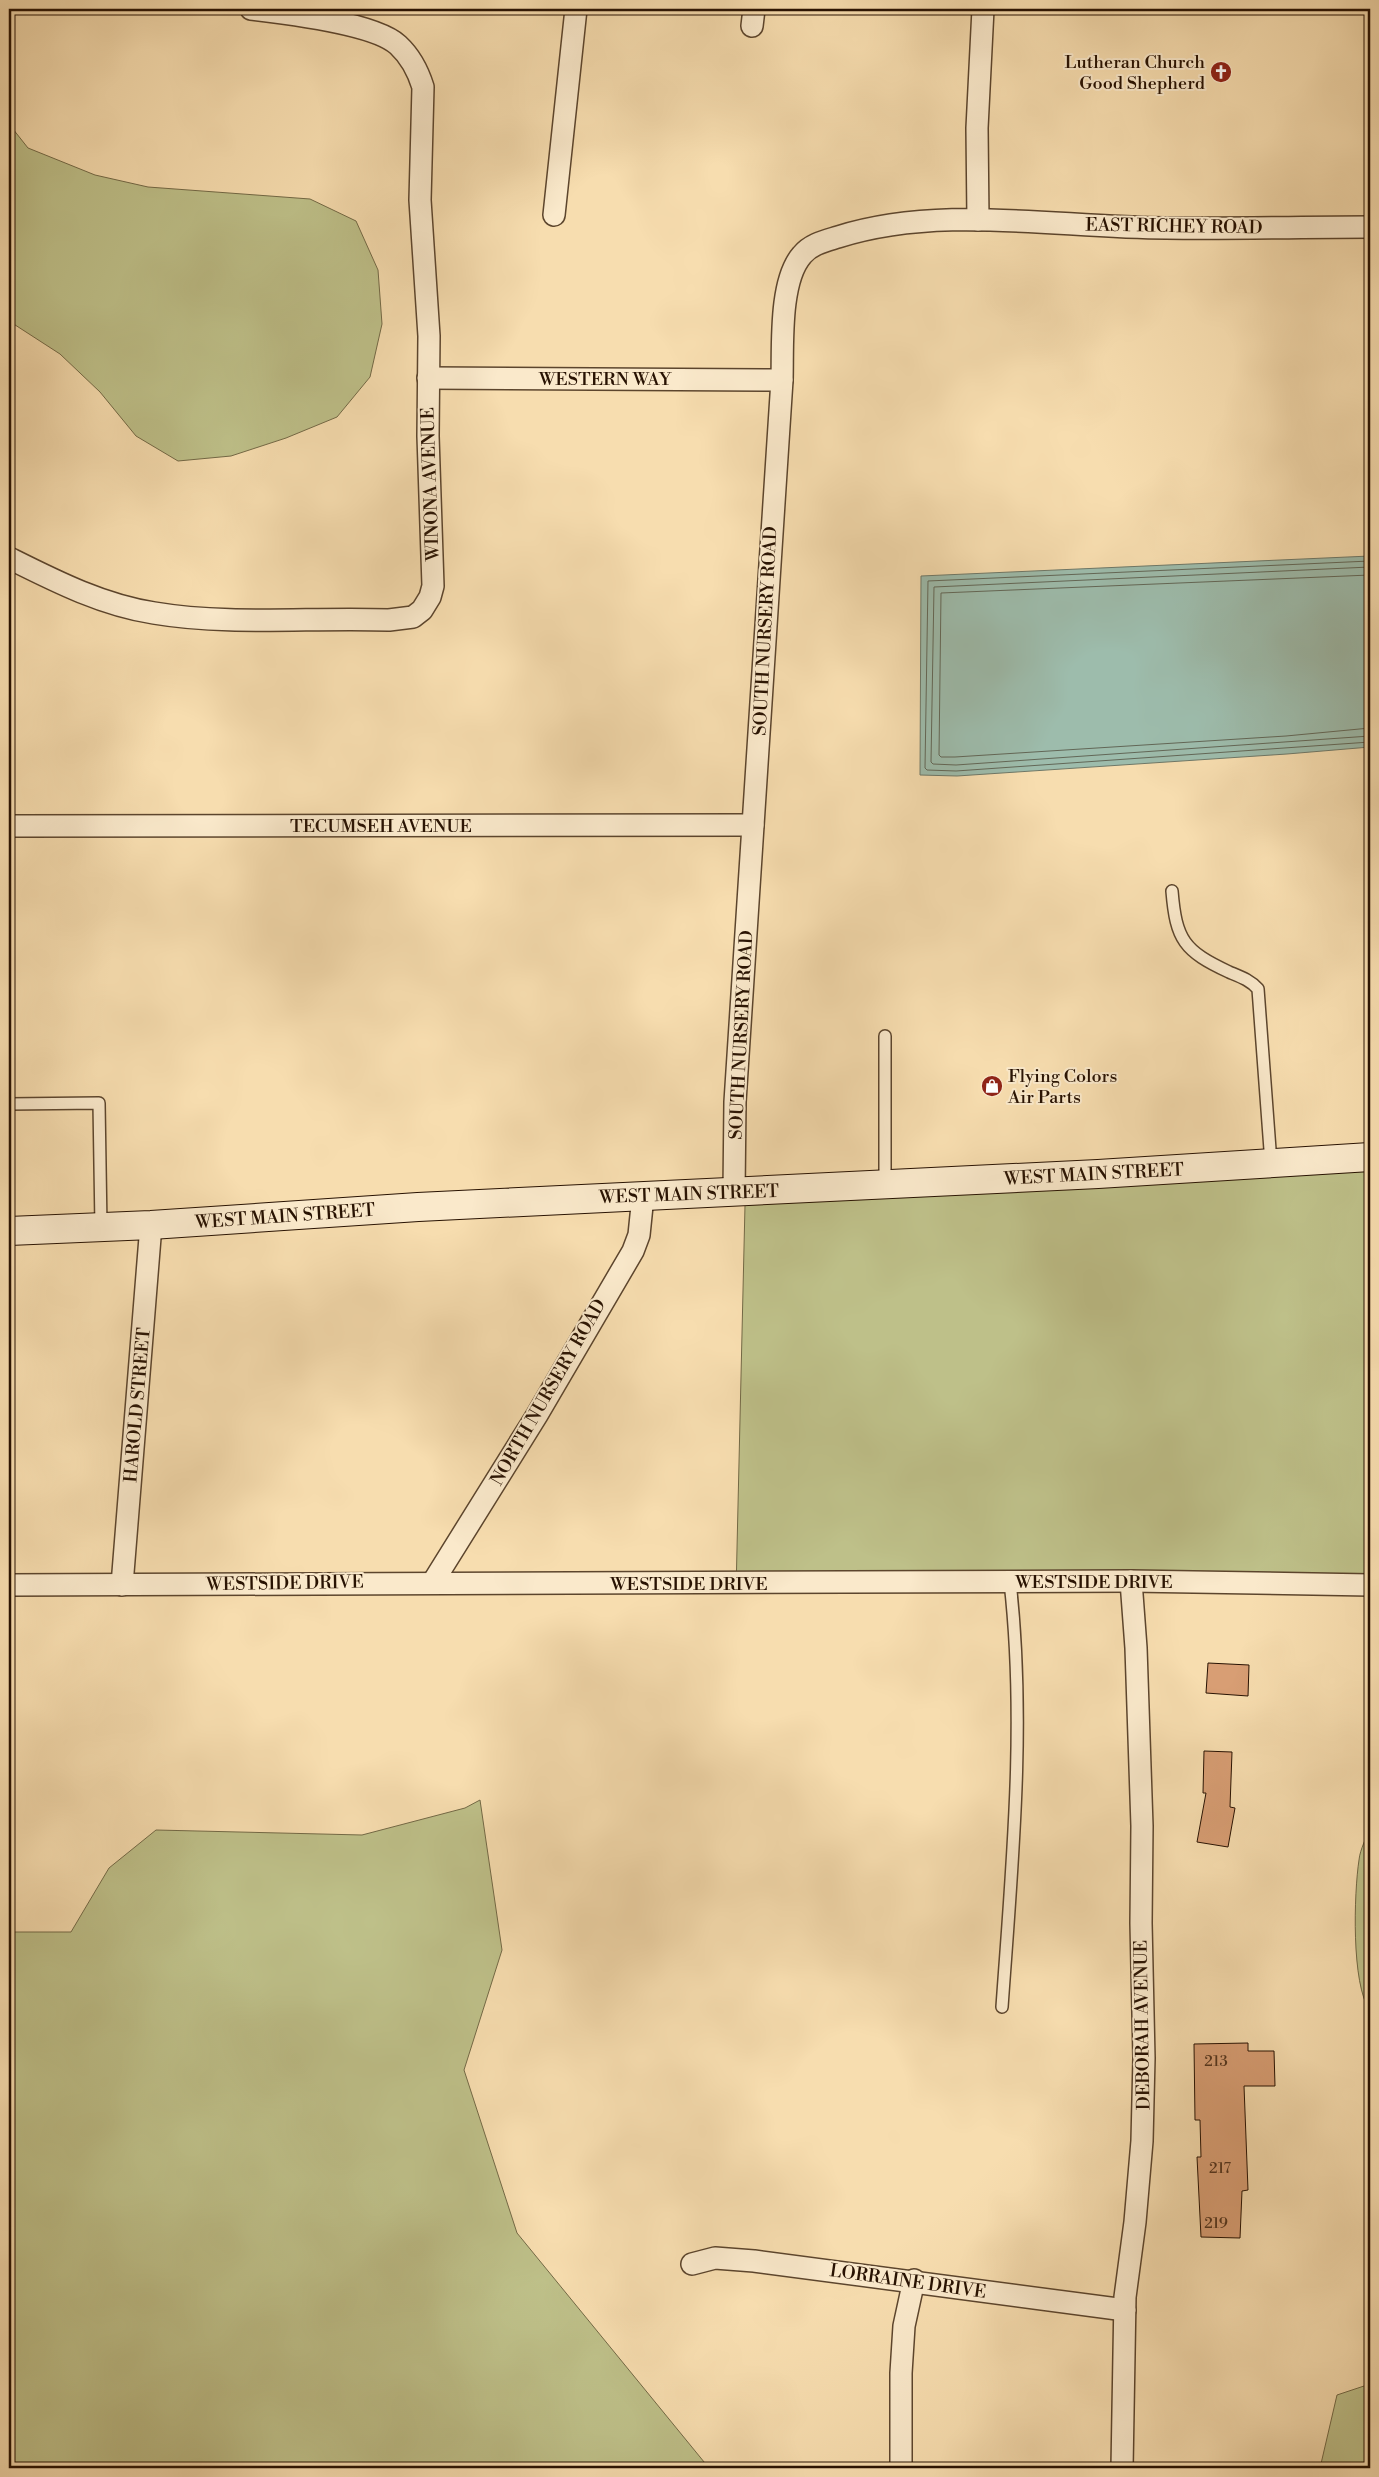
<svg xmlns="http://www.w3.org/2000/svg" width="1379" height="2477" font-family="'Libre Bodoni',serif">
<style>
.green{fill:#bec089;stroke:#736946}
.water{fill:#9dbcac;stroke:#6e7868}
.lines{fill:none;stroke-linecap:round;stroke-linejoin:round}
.shore{stroke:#626757;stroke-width:1}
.building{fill:#d89e74;stroke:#281202}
.lane-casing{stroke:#5c452d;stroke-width:14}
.street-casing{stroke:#5c452d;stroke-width:24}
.secondary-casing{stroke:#281202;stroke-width:30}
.lane{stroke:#fae9cb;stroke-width:11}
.street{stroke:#fae9cb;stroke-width:21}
.secondary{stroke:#fae9cb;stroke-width:28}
.labels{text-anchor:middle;stroke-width:4;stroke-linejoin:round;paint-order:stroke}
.number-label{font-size:15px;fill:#54351e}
.poi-label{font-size:18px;fill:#281202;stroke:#fae9cb;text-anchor:end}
.street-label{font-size:18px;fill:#281202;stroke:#fae9cb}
</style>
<rect width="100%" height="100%" fill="#f7ddaf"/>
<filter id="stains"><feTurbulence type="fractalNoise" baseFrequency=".004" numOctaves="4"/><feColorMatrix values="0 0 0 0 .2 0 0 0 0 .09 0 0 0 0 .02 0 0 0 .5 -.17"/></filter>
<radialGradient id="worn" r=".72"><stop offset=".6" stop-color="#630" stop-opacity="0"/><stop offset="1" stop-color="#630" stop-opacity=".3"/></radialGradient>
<g class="green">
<path d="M9,124L28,148L95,175L148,187L310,199L356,221L378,270L382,324L370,377L337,417L286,438L231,456L178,461L136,436L100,392L60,354L9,321Z"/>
<path d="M1370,1170V1583L736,1592L745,1205L1098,1187Z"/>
<path d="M480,1800L502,1950L464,2070L517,2233L709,2468H9V1932H71L109,1868L156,1830L362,1835L465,1808Z"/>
<path d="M1370,1827V2011C1351,1984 1354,1893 1359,1860C1360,1849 1367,1837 1370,1827Z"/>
<path d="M1370,2384V2468H1320L1337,2395Z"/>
</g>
<path class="water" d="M1370,556V747L1287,754L957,776L920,775L921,576Z"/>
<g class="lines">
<g class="shore">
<path d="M1370,561L928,581L925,768L927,770L956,771L1370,742"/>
<path d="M1370,567L934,587L931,762L933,764L956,765L1370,736"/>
<path d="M1370,575L941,593L939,755L941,757H955L1286,736L1370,728"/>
</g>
</g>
<g class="building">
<path d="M1208,1663L1249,1665L1248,1696L1206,1693Z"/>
<path d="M1204,1751L1232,1752L1230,1807L1235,1808L1228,1847L1197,1842L1206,1793H1203Z"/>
<path d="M1248,2043V2051H1274L1275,2086H1244L1248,2190L1242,2191L1240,2238L1201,2237L1197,2157H1201L1200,2120H1195L1194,2044Z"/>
</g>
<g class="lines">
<g class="lane-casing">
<g id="lane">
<path d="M1172,891C1176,940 1184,951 1229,972C1241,977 1250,980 1258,989L1271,1163"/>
<path d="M885,1036V1185"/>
<path d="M9,1104L99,1103L101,1227"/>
<path d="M1002,2007C1012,1866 1026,1723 1010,1582"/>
</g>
</g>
<g class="street-casing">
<g id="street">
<path d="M752,26L754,9"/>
<path d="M554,215L576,9"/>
<path d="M978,220L977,128L983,9"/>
<path d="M428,378L782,380"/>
<path d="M9,558C55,581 102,605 154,613C231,626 311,617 389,620L413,617L422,610L430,597L433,586L428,436L429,336L420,200L423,87C418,71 411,57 398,45C374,23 285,13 251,9"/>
<path d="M9,826L753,825"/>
<path d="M734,1192L735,1102L782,380C783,346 779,281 802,255C811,244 825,241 838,237C942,204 1059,228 1166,228C1234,229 1302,227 1370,227"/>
<path d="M433,1582L537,1415L633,1251L639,1235L643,1196"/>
<path d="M9,1585L1131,1581L1370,1585"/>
<path d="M122,1585L151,1225"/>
<path d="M692,2264L715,2258L754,2261L1125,2310"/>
<path d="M901,2468V2373L904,2326L914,2280"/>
<path d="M1122,2468L1125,2297L1135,2222L1142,2141L1144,2058L1141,1923L1142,1826L1136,1648L1131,1581"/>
</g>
</g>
<g class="secondary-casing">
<path id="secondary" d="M9,1231L151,1225L418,1207L1098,1174L1370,1157"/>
</g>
<use href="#lane" class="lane"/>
<use href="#street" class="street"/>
<use href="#secondary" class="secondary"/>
</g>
<defs>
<g id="church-disc" transform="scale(1.125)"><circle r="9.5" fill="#8f2418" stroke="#fae9cb"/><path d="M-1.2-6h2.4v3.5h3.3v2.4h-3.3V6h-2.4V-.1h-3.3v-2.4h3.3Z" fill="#fff"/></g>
<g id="shop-disc" transform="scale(1.125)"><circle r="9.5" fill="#8f2418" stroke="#fae9cb"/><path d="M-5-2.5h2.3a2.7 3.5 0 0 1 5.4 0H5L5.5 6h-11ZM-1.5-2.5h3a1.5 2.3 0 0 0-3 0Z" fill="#fff"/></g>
</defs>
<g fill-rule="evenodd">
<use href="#church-disc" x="1221" y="72"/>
<use href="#shop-disc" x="992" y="1086"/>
</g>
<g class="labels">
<g class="number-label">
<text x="1216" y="2066">213</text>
<text x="1220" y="2173">217</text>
<text x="1216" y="2228">219</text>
</g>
<g class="poi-label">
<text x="1205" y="68">Lutheran Church<tspan x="1205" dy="21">Good Shepherd</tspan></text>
<text x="1008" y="1082" text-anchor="start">Flying Colors<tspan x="1008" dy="21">Air Parts</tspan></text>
</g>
<g class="street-label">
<text transform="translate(1174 226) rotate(1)" y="6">EAST RICHEY ROAD</text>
<text x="605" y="385">WESTERN WAY</text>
<text transform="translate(430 484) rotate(-92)" y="6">WINONA AVENUE</text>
<text transform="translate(765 631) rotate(-87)" y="6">SOUTH NURSERY ROAD</text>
<text x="381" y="832">TECUMSEH AVENUE</text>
<text transform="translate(741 1035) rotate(-87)" y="6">SOUTH NURSERY ROAD</text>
<text transform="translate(1094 1174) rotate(-3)" y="6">WEST MAIN STREET</text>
<text transform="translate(689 1194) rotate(-2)" y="6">WEST MAIN STREET</text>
<text transform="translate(285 1216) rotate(-4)" y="6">WEST MAIN STREET</text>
<text transform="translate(548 1392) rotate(-60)" y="6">NORTH NURSERY ROAD</text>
<text transform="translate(137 1405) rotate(-85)" y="6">HAROLD STREET</text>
<text x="1094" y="1588">WESTSIDE DRIVE</text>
<text transform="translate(285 1583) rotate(-1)" y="6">WESTSIDE DRIVE</text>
<text x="689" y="1590">WESTSIDE DRIVE</text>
<text transform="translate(1142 2025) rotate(-91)" y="6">DEBORAH AVENUE</text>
<text transform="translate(908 2281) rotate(8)" y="6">LORRAINE DRIVE</text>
</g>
</g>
<rect width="1379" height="2477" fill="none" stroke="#f7ddaf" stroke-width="30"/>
<rect x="10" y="10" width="1359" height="2457" fill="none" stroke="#281202" stroke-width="2.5"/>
<rect x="15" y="15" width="1349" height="2447" fill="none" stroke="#281202"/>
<rect width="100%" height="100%" filter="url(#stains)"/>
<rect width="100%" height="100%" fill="url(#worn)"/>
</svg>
